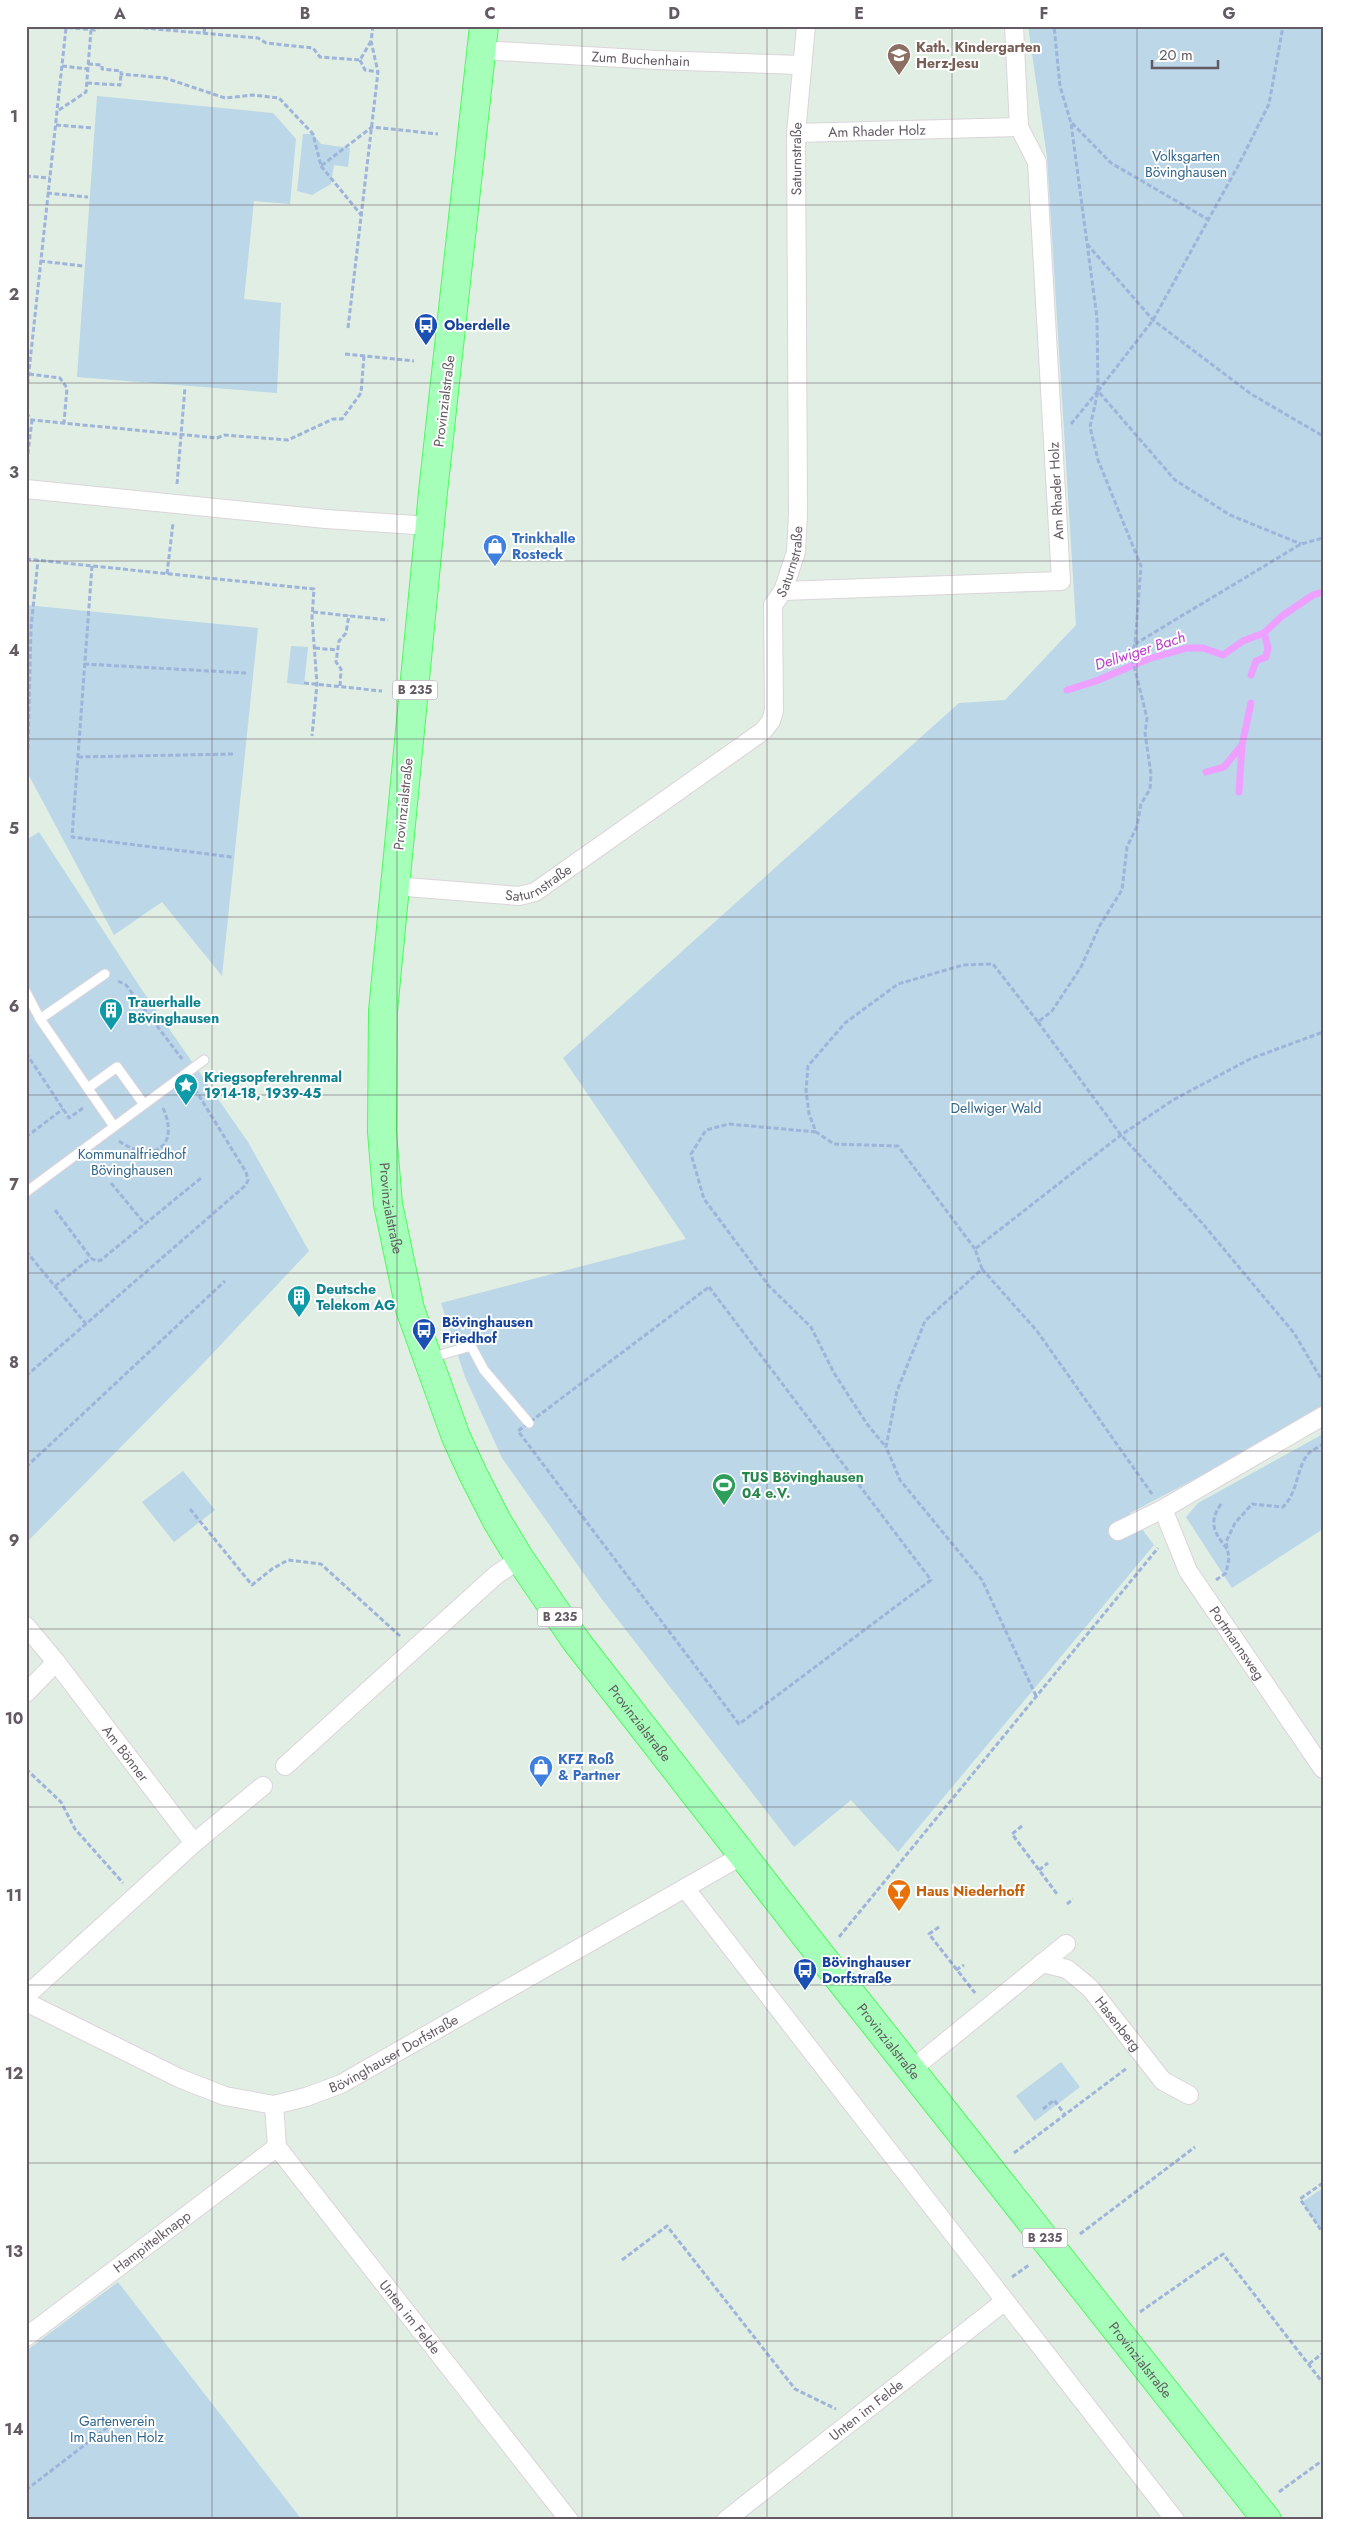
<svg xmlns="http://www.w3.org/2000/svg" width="1349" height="2546" font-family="Jost,sans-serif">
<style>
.green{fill:#bcd7e7}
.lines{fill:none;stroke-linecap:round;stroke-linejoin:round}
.stream{stroke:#eda0ff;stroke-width:7}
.service-casing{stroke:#dcd4dc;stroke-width:11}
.minor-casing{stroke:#dcd4dc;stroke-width:20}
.primary-casing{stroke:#4efa5f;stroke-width:30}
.path{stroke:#9eb4da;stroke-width:3;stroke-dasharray:5 2.5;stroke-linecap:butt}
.service{stroke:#fff;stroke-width:9}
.minor{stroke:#fff;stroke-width:18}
.primary{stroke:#a5ffb9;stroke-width:28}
.grid{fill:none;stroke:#635a63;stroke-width:1;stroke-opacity:0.55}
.labels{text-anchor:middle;stroke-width:4;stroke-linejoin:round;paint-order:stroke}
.shield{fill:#fff;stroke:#928c92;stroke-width:1}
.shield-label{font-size:12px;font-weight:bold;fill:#635a63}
.education-label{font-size:14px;font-weight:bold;fill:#785e54;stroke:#fff;text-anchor:start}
.street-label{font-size:14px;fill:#635a63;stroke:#fff}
.park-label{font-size:14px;fill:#31658b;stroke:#fff}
.transit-label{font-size:14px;font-weight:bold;fill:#164399;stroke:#fff;text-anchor:start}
.shop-label{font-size:14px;font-weight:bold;fill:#366cbe;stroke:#fff;text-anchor:start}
.culture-label{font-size:14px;font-weight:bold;fill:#0d838f;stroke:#fff;text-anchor:start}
.leisure-label{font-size:14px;font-weight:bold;fill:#27864d;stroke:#fff;text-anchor:start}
.food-label{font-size:14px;font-weight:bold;fill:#c56008;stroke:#fff;text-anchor:start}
.water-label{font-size:15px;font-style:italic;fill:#ba3cca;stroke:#fff}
.neatline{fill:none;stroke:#635a63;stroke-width:2}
.grid-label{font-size:16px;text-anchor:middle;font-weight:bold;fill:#635a63}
</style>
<rect width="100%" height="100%" fill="#e1eee3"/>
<g class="green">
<path d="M1028,26H1323V1412L1130,1513L1154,1545L898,1852L851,1800L794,1847L601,1598L502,1458L465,1377L441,1303L686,1239L563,1058L959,703L1005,700L1076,625L1047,157Z"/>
<path d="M97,96L273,113L296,139L290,204L254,201L244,299L281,303L277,393L77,377Z"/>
<path d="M303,134H313L321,144L350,148L348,167L334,165L331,184L312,195L297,191Z"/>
<path d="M26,605L258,628L222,976L162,902L114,935L26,770Z"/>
<path d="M291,646L308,647L304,685L287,683Z"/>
<path d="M39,832L142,990L248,1142L309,1251L197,1370L26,1543V840Z"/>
<path d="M1323,1434V1529L1232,1588L1186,1517L1198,1503Z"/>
<path d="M183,1471L215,1510L174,1542L142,1502Z"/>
<path d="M1061,2062L1080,2087L1035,2121L1016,2096Z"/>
<path d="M1323,2188V2233L1302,2202Z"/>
<path d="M118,2282L302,2520H26V2351Z"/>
</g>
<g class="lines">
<g class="stream">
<path d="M1251,675L1256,661L1266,657L1268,648L1264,633"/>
<path d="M1067,690L1096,681L1148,659L1187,648H1203L1223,655L1243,641L1264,633L1282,616L1313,595L1323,592"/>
<path d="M1206,772L1224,767L1242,745"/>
<path d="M1239,792L1242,745L1251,703"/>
</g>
<g class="service-casing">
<g id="service">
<path d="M26,992L40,1019L113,1125"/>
<path d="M40,1019L105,974"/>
<path d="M88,1088L117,1067L143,1103"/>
<path d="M26,1192L204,1060"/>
<path d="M430,1358L471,1346L484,1370L529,1423"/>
</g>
</g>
<g class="minor-casing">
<g id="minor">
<path id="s1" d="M481,50L656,60L801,65"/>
<path id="s2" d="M796,133L1019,127"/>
<path d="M26,489L326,519L430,526"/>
<path d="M783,591L1061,581L1037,162L1019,127L1014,26"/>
<path id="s3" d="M394,886L519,896L535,892L763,731L771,721L774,711L773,605L783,591L796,552L798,514L796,133L806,26"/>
<path id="s4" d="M1323,1416L1163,1509L1188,1571L1323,1769"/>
<path d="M1118,1531L1163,1509"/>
<path d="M26,1626L56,1662"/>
<path id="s5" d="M26,1693L56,1662L194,1843L26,1996"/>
<path d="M285,1766L496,1575L520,1559"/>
<path d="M194,1843L263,1786"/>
<path d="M685,1888L1175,2520"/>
<path id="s6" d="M1042,1963L1067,1969L1090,1988L1163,2081L1189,2095"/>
<path id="s7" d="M26,2002L179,2078L225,2096L274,2105L306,2097L341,2084L743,1855"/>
<path d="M911,2070L1066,1944"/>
<path id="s8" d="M274,2105L277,2147L569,2520"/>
<path id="s9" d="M26,2337L277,2147"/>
<path id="s10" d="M726,2520L1005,2301"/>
</g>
</g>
<g class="primary-casing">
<g id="primary">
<path id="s11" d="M484,26L433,492L383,1011L382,1132L388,1204L410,1309L456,1437L473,1474L497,1521L520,1559L576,1641L822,1957L1267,2520"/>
</g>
</g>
<g class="path">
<path d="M53,26L95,30L101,26"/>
<path d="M121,26L258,38L266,43L313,48L320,57L360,60L371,41"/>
<path d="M204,33L205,26"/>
<path d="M360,60L365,70L378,72"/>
<path d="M88,64L102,65V69L121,71V74L165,78L225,98L253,95L279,98L313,134L321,166L372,127L438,134"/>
<path d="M62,66L88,69"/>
<path d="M87,83L120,85L121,74"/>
<path d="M59,110L86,92L91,30"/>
<path d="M1072,123L1111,163L1209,220"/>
<path d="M56,125L93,128"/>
<path d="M321,166L362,216"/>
<path d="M26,176L50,178"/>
<path d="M47,193L88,197"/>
<path d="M1087,244L1153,320L1251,394L1323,436"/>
<path d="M40,261L83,266"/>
<path d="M348,328L378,72L371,41L373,26"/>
<path d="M345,354L414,361"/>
<path d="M29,374L60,378L67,388L64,423"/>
<path d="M1098,391L1153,320L1238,166L1269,104L1283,26"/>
<path d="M26,399L66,28"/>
<path d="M26,413L32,420L217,438L224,435L288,440L333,419H342L361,393L364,356"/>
<path d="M1071,424L1098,391L1175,480L1230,515L1301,544"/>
<path d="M26,469L32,420"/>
<path d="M177,484L185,387"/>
<path d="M26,559L314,589L312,617L317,684L312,736"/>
<path d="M92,566L72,837L232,857"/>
<path d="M167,574L173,523"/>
<path d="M313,612L388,620"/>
<path d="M1135,644L1301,544L1323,538"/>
<path d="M315,648L337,650"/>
<path d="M84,664L246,673"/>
<path d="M304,683L382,691"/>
<path d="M340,686L341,669L336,662L339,641L346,633L349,615"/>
<path d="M28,749L31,628L38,560"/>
<path d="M78,757L234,754"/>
<path d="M118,981L126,985L182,1059"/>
<path d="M1038,1022L1121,1135L1202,1223L1294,1333L1323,1382"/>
<path d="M26,1053L69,1118L83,1108"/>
<path d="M816,1132L729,1124L706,1130L691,1154L704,1199L769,1286L811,1327L834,1373L867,1424L886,1447"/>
<path d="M26,1137L63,1109"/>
<path d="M119,1141C154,1165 180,1146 163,1108"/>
<path d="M111,1183L145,1224"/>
<path d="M55,1210L91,1258L96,1261L101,1260L201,1178"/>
<path d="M975,1249L898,1146L834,1144L816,1132L809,1114L806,1090L808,1066L845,1023L898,984L963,965L993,964L1038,1022L1052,1011L1081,967L1100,925L1122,890L1127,847L1137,826L1141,804L1150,789L1151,774L1145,733L1147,718L1131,654L1135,644L1141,566L1098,460L1090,427L1098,391L1097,318L1071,123L1060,86L1054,26"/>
<path d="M26,1251L86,1324"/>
<path d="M982,1269L1037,1331L1152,1494"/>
<path d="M55,1286L91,1258"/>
<path d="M709,1287L931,1580L739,1724L518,1431Z"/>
<path d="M26,1376L246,1185L248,1180L246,1172L193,1086"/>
<path d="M26,1467L225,1281"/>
<path d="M1221,1504C1208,1523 1214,1532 1227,1549"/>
<path d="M190,1509L252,1585L272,1569L288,1560L321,1564L400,1636"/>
<path d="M1216,1580L1226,1573L1229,1558L1226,1542L1235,1523L1252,1504L1283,1507C1299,1491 1296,1467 1309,1453C1312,1450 1319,1447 1323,1444"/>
<path d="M1036,1696L982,1580L900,1480L886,1447L897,1391L925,1321L982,1269L975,1249L1121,1135L1173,1100L1250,1059L1323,1032"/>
<path d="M26,1769L61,1802L75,1829L123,1883"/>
<path d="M1022,1826L1012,1834L1057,1894"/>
<path d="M1039,1870L1048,1863"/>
<path d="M1067,1904L1073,1899"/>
<path d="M939,1927L929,1934L975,1993"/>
<path d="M839,1937L1158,1548"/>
<path d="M956,1970L964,1965"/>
<path d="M1043,2109L1054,2100L1065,2115"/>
<path d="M1014,2153L1127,2068"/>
<path d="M1323,2183L1300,2199L1323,2233"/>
<path d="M1080,2234L1195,2147"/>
<path d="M622,2260L667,2226L795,2389L836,2409"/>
<path d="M1012,2277L1029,2265"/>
<path d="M1140,2312L1223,2254L1323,2383"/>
<path d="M1309,2364L1323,2353"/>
<path d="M26,2490L112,2424"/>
<path d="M1279,2492L1323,2460"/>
</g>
<use href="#service" class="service"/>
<use href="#minor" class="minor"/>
<use href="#primary" class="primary"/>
</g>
<path class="grid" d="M212,26V2520M397,26V2520M582,26V2520M767,26V2520M952,26V2520M1137,26V2520M26,205H1323M26,383H1323M26,561H1323M26,739H1323M26,917H1323M26,1095H1323M26,1273H1323M26,1451H1323M26,1629H1323M26,1807H1323M26,1985H1323M26,2163H1323M26,2341H1323"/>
<defs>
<g id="school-pin" transform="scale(1.25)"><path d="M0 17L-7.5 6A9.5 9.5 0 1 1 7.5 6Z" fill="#8d6e63" stroke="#fff"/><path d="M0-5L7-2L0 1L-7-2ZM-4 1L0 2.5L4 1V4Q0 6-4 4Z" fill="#fff"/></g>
<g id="bus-pin" transform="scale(1.25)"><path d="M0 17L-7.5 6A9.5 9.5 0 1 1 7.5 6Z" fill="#1a4fb4" stroke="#fff"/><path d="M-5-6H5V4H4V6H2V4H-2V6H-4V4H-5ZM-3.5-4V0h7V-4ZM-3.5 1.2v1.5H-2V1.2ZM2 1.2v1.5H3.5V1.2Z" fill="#fff"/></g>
<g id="shop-pin" transform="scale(1.25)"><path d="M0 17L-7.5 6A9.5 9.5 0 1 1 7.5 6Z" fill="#3f7fe0" stroke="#fff"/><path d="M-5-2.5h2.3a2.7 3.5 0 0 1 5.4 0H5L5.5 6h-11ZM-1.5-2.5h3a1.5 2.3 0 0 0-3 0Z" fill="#fff"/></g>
<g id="building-pin" transform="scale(1.25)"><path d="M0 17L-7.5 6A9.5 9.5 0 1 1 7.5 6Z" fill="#0f9aa8" stroke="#fff"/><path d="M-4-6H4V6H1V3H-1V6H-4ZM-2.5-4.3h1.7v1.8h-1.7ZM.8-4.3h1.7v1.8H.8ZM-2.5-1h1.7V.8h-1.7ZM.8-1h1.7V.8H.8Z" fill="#fff"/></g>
<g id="sight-pin" transform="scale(1.25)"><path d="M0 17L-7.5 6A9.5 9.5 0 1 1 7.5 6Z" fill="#0f9aa8" stroke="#fff"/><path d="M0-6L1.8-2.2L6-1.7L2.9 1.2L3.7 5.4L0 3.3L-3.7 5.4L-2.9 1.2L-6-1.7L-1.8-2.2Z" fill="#fff"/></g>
<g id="stadium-pin" transform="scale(1.25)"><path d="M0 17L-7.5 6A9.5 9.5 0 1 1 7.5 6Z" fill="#2e9e5b" stroke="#fff"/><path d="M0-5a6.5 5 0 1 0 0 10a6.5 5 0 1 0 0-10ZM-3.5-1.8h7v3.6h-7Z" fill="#fff"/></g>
<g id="bar-pin" transform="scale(1.25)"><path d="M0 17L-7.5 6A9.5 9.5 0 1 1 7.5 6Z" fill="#e8710a" stroke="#fff"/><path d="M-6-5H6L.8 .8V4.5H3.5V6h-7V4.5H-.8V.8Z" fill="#fff"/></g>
</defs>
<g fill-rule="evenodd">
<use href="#school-pin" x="899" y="55"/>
<use href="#bus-pin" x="426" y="325"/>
<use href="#shop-pin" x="495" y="546"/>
<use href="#building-pin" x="111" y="1010"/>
<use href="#sight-pin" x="186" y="1085"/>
<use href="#building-pin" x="299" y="1297"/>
<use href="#bus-pin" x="424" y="1330"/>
<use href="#stadium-pin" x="724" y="1485"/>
<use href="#shop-pin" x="541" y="1767"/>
<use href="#bar-pin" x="899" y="1891"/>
<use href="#bus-pin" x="805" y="1970"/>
</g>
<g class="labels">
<g class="shield">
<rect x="392.5" y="680.5" width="45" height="19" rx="4"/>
<rect x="537.5" y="1607.5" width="45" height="19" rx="4"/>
<rect x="1022.5" y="2228.5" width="45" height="19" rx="4"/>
</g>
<g class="shield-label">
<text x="415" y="694">B 235</text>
<text x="560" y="1621">B 235</text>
<text x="1045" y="2242">B 235</text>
</g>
<g class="education-label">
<text x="916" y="52">Kath. Kindergarten<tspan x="916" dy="16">Herz-Jesu</tspan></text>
</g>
<g class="street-label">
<text dy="5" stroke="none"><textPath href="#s1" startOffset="160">Zum Buchenhain</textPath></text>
<text dy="5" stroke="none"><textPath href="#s2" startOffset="81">Am Rhader Holz</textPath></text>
<text dy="5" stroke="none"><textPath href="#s3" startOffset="1002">Saturnstraße</textPath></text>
<text transform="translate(444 401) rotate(-83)" y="5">Provinzialstraße</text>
<text transform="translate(1056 491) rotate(-93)" y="5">Am Rhader Holz</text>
<text dy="5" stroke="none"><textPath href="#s3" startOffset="598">Saturnstraße</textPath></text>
<text transform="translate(403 804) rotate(-84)" y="5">Provinzialstraße</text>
<text dy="5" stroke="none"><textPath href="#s3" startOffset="148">Saturnstraße</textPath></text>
<text dy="5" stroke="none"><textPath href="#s11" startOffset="1188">Provinzialstraße</textPath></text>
<text dy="5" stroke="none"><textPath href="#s4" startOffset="339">Portmannsweg</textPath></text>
<text dy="5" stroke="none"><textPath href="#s11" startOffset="1768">Provinzialstraße</textPath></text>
<text dy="5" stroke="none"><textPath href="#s5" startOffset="158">Am Bönner</textPath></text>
<text dy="5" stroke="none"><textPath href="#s6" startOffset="101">Hasenberg</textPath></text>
<text dy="5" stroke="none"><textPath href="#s11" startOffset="2172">Provinzialstraße</textPath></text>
<text dy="5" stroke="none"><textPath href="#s7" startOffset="401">Bövinghauser Dorfstraße</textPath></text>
<text dy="5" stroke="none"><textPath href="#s9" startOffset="158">Hampittelknapp</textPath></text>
<text dy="5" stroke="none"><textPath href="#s8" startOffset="258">Unten im Felde</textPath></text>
<text dy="5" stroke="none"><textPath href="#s11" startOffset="2578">Provinzialstraße</textPath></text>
<text dy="5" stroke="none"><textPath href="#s10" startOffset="178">Unten im Felde</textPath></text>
</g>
<g class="park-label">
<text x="1186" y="161">Volksgarten<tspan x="1186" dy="16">Bövinghausen</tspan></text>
<text x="996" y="1113">Dellwiger Wald</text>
<text x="132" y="1159">Kommunalfriedhof<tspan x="132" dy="16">Bövinghausen</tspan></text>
<text x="117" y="2426">Gartenverein<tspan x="117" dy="16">Im Rauhen Holz</tspan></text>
</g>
<g class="transit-label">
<text x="444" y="330">Oberdelle</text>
<text x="442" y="1327">Bövinghausen<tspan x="442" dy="16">Friedhof</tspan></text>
<text x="822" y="1967">Bövinghauser<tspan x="822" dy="16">Dorfstraße</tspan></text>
</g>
<g class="shop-label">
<text x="512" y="543">Trinkhalle<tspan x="512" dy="16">Rosteck</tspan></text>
<text x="558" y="1764">KFZ Roß<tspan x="558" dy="16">&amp; Partner</tspan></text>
</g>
<g class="culture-label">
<text x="128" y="1007">Trauerhalle<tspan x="128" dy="16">Bövinghausen</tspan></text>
<text x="204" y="1082">Kriegsopferehrenmal<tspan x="204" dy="16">1914-18, 1939-45</tspan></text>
<text x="316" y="1294">Deutsche<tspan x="316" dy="16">Telekom AG</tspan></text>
</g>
<g class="leisure-label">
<text x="742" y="1482">TUS Bövinghausen<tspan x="742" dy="16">04 e.V.</tspan></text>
</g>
<g class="food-label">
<text x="916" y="1896">Haus Niederhoff</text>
</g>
<g class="water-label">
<text transform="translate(1140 651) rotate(-18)" y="5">Dellwiger Bach</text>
</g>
</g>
<rect width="1349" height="2546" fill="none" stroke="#ffffff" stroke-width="55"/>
<path d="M1152 60v8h66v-8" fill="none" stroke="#635a63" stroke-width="2.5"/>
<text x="1159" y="60" font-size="15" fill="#635a63" stroke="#ffffff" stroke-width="4" paint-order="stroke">20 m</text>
<rect x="28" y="28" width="1294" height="2490" class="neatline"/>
<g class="grid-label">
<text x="120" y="19">A</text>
<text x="305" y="19">B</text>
<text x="490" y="19">C</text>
<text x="674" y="19">D</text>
<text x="859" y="19">E</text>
<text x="1044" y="19">F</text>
<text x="1229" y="19">G</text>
<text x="14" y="122">1</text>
<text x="14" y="300">2</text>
<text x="14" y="478">3</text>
<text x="14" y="656">4</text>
<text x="14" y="834">5</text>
<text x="14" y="1012">6</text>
<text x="14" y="1190">7</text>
<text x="14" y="1368">8</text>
<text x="14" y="1546">9</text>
<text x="14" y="1724">10</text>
<text x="14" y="1901">11</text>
<text x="14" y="2079">12</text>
<text x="14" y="2257">13</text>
<text x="14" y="2435">14</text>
</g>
</svg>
